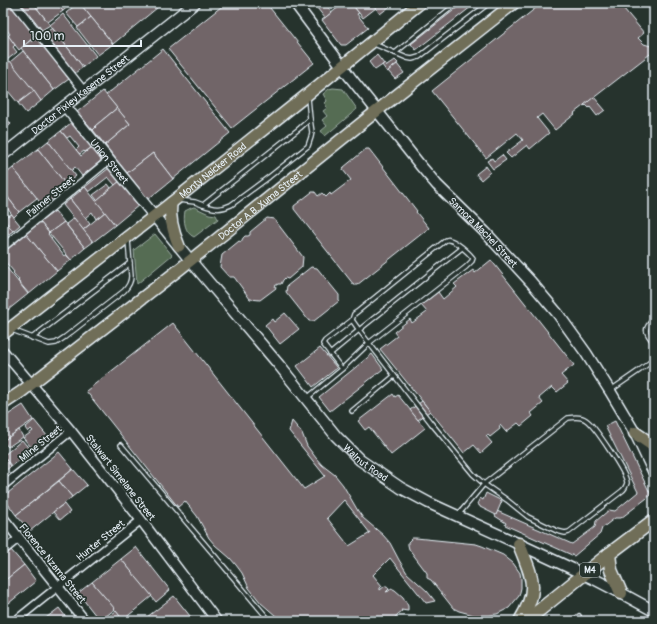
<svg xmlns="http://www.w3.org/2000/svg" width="657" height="624" font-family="Pangolin,sans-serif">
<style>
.green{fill:#546c52;stroke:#9eaea5}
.building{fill:#716567;stroke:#e8f1f8;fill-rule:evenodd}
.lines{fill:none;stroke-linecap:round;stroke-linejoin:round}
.service-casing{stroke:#e8f1f8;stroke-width:6}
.minor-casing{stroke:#e8f1f8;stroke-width:10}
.tertiary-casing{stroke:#e8f1f8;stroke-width:12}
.secondary-casing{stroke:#e8f1f8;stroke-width:13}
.primary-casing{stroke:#e8f1f8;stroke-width:14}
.trunk-casing{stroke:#e8f1f8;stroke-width:15}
.service{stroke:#26332d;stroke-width:3.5}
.minor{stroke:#26332d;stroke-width:7}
.tertiary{stroke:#26332d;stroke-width:9}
.secondary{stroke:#26332d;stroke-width:10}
.primary{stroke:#706e59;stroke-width:11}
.trunk{stroke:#706e59;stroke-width:12}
.labels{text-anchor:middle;stroke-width:3.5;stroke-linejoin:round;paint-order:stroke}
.shield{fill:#26332d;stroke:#aeb8bb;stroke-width:1}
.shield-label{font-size:9px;font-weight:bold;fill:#e8f1f8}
.street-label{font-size:10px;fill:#e8f1f8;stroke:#26332d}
</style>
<rect width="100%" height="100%" fill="#26332d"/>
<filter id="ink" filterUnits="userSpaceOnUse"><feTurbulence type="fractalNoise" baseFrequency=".025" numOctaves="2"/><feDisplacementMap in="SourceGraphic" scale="8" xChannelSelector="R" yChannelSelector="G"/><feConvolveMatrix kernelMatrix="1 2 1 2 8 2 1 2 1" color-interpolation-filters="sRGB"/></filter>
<g filter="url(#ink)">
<g class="green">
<path d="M333,88L343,89L357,109L325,136L321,131L327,126L322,120L327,116L323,111L327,108L325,103L327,101L323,94L329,89Z"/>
<path d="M194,207L209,214L216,215L218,219L194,237C185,233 183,221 185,211L191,208Z"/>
<path d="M155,234L172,255L137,284L134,250Z"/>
</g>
<g class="building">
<path d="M3,3H9L35,36L19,50L8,36L10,34L3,25Z"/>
<path d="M21,3H33L50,25L42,30Z"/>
<path d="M33,3H56L63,11L48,22Z"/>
<path d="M56,3H72L63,11Z"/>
<path d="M78,3H80L91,17L78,27L66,13Z"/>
<path d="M86,3H163L113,44L82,6Z"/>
<path d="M226,3H266L314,63L232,128L168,49Z"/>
<path d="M313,3H331L327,6L332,12L325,18Z"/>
<path d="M344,3H351L359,13L357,14L368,28L346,45H341L322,20Z"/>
<path d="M351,3H372L376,8L363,18Z"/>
<path d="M372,3H394L380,14Z"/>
<path d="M463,3H476L416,50L411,44Z"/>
<path d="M542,3H619L644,33L638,38L644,44L654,47V51L574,113L575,114L555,130L542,114L537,118L549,133L530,149L527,145L511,158L506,153L523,140L517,133L486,158L432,91Z"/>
<path d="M63,14L96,56L83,67L50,25Z"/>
<path d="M91,17L113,44L98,55L77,28Z"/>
<path d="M3,28L15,45L13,47L17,52L7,60L3,55Z"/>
<path d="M52,28L83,67L75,73L44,34Z"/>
<path d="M37,38L69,79L54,90L21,48L31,40L32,42Z"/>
<path d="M163,49L230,133L173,179L153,153L127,173L105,145L130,124L106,95Z"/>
<path d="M23,51L54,90L41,101L10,62Z"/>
<path d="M377,55L384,64L375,70L369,62Z"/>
<path d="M395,60L398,63L387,72L382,65L385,63L387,66Z"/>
<path d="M10,61L34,91L18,103L3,85V67Z"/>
<path d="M397,64L404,73L395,79L388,71Z"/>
<path d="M34,91L41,101L26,113L18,103Z"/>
<path d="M103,91L117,108L95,126L96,127L93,130L77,112Z"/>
<path d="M594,97L605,110L597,116L590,107L589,108L586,105L585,106L584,105Z"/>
<path d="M117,108L130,124L105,145L93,130L96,127L95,126Z"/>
<path d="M3,114L11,124L3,131Z"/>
<path d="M72,122L92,147L85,152L84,151L80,154L76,150L79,147L70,136L67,138L61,131Z"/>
<path d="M61,131L81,156L92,147L103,159L82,176L75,167L71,171L48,141Z"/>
<path d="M48,141L76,176L71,180L73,183L68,187L38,149Z"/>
<path d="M38,149L68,187L43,206L13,168Z"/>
<path d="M366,149H369L417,211L416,212L429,228L357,285H354L294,209V206L312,192H315L318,196L322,193L326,197L330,193L331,195L351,180L343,170L344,167Z"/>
<path d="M153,153L173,179L148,199L127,173Z"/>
<path d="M502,155L506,160L493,169L487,161L492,158L494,161Z"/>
<path d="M486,166L490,172L481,180L476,174Z"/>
<path d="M13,168L37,198L19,212L3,191V176Z"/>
<path d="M109,168L120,181L115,185L108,177L89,192L85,187Z"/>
<path d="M120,181L139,205L115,225L95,201Z"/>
<path d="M108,184L111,188L97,200L93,195Z"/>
<path d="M85,187L105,212L96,219L92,212L85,218L70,199Z"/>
<path d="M3,191L19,212L14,217L3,203Z"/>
<path d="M70,199L90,224L83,230L63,205Z"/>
<path d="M3,208L8,216L11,214L20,225L13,231L4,220L7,217L5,215L4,216L3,215Z"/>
<path d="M55,211L64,222L49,233L40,222Z"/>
<path d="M105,212L115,225L93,242L83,230Z"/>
<path d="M3,218L13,231L3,238Z"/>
<path d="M74,218L93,242L85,248L66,224Z"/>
<path d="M267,218L274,219L303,257L302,267L288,279L285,278L283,280L281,284H278L275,286L276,288L260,300L250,299L234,277H229L220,267L222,255L239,241L241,242L243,238L245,236H248L250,235V232Z"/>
<path d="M40,222L49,233L48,234L52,239H51L64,256L66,255L71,260L57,271L26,234Z"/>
<path d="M64,222L85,248L71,260L49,233Z"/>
<path d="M26,234L57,271L29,294L18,281L19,280L13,273L14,272L3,259V253Z"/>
<path d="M491,260L574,365L561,375L568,383L557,392L552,387L539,398L543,403L531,413L533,416L521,426L518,423L506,432L500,425L499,426L500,429L490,437L488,435L486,436L492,443L481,453L474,445L464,453L380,349L397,336L394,332L410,319L412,323L427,312L421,305L438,292L443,299L457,287L454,284L473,270L475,273Z"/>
<path d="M3,263L28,294L3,314Z"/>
<path d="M311,267L317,268L339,295V301L314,321H309L286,292L287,286Z"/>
<path d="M285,313L299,329L280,344L265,325L272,319L274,322Z"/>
<path d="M173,323L304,489L325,476L289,431L292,421L302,433L307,446L316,458L322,465L335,475L343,485L358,511L363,518L383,535L390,543L399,560L407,573L427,591L435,601L426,603L390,558L373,575L382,586L380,588V590L385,586H387L389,589L386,592L389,591L391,588L395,590L403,597L406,602L408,606V611L401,610L402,611L397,615L393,621H281L276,616L261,603L249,588L242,573L236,565L230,558L215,545L209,538L197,516L185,501L178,507L86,391ZM344,500L370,533L349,546L327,518Z"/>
<path d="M320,348L337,368L313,387L297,366Z"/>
<path d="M372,354L383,369L330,411L319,397Z"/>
<path d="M393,394L395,397L398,395L425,428L391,455L369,427L365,430L358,421Z"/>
<path d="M422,401L430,411L418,420L410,410Z"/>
<path d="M23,405L33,420L3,441V418Z"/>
<path d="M34,420L48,437L33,449L23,438L33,431L31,429L28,432L25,428Z"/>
<path d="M615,421L651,495L621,518H615L602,528L600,534L574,556L505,525L506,523L495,516L497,511L572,544L595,527L596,521L609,510L615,511L638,492L605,426Z"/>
<path d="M19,430L23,437L8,447L3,441Z"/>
<path d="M22,440L31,451L11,466L3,456Z"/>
<path d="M59,452L73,469L16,515L3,497Z"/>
<path d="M3,456L11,466L3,473Z"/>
<path d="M73,469L87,485L72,497L59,481Z"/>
<path d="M59,481L72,497L30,531L16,515Z"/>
<path d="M486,493L502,501L496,515L480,507V506L477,504L480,498L483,500Z"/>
<path d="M64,504L70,512L60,520L53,512Z"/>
<path d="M412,538H416L476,544L482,546L503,555L513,563L520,573L521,579V588L519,596L509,608L497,614L489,615H474L459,611L453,608L431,580L427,578V573L409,549L408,545V542Z"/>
<path d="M136,547L170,590L156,602L121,559Z"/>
<path d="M11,550L24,565L3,582V556Z"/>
<path d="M121,559L152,596L123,620L92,582Z"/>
<path d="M24,565L36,581L9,603L3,596V582Z"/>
<path d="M92,582L115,609L100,621L78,593Z"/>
<path d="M174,596L194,621H142Z"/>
<path d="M59,608L69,621H42Z"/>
<path d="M116,611L123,620L121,621H103Z"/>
</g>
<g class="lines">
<g class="service-casing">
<g id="service">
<path d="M374,44L407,58L412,59L419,57L489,3"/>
<path d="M395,53L457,3"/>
<path d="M178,200L195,202L203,205L300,128L310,119L308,98"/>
<path d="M203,205C213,209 221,210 231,205L269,177L308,146L311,137L312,132L310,119"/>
<path d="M654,319C643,329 645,332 654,343"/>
<path d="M352,320L359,330L431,423L473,474L484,484L507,500L528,517L557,531L565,533L569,532L622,491C625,489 626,486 627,483C627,474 594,425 586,420C581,416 574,417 568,418L484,484L458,515"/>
<path d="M12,330L49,344L56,343L65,337L124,291C128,287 131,283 131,276L128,240"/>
<path d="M32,338L130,263"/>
<path d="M330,354L359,330L462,248"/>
<path d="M611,390L640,370L654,359"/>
<path d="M307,398L342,369L369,343L466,267L472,261L473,258C469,253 455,240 449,240C448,239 447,240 446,240L357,312L354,314L352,320L325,341L323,344L342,369"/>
<path d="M352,411L394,376"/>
<path d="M121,445L270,621"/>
<path d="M573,621L579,616"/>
</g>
</g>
<g class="minor-casing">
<g id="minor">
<path d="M14,3L84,91"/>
<path d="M3,247L109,160"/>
<path d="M3,486L71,431"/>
<path d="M3,551L19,538"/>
<path d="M15,621L141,520"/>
</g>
</g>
<g class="tertiary-casing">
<g id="tertiary">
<path d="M3,351L71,431L141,520L217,621"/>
<path d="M3,518L85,621"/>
</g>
</g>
<g class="secondary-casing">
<g id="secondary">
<path id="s1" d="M295,3L350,77L420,165L437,185L485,232L531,282L558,314L586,353L610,391L635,433L654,473"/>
<path id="s2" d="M65,106L190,260L279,365L336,436L360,460L401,488L429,503L519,544L594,579L621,593L654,611"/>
<path id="s3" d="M3,155L195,3"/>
</g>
</g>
<g class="primary-casing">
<g id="primary">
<path d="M171,203C169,218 173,232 179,246"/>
<path id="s4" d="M3,334L171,203L308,94L420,3"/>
<path id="s5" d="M3,404L21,392L181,268L378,110L514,3"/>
</g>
</g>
<g class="trunk-casing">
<g id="trunk">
<path d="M635,433L654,446"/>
<path d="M519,544C532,578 540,588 520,621"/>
<path d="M609,554L611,570L621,593"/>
<path d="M526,621L609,554L654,520"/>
</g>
</g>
<use href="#service" class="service"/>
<use href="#minor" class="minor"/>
<use href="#tertiary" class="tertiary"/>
<use href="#secondary" class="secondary"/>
<use href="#primary" class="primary"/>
<use href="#trunk" class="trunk"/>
</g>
</g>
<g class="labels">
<rect class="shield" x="580" y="563" width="20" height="14" rx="3"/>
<g class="shield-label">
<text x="590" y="573">M4</text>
</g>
<g class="street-label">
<text dy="4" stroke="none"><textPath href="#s3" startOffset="98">Doctor Pixley Kaseme Street</textPath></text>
<text dy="4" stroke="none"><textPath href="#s2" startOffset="71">Union Street</textPath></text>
<text dy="4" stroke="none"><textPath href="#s4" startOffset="266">Monty Naicker Road</textPath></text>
<text transform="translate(50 196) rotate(-39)" y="4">Palmer Street</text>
<text dy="4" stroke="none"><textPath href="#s5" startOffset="325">Doctor A.B. Xuma Street</textPath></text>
<text dy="4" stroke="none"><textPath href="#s1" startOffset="297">Samora Machel Street</textPath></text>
<text transform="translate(40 443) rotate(-39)" y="4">Milne Street</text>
<text dy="4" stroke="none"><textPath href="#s2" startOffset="467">Walnut Road</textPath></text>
<text transform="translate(121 477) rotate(52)" y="4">Stalwart Simelane Street</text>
<text transform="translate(100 540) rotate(-39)" y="4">Hunter Street</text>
<text transform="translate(53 563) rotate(51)" y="4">Florence Nzama Street</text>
</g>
</g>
<rect width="657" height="624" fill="none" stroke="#26332d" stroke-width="16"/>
<rect x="8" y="8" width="641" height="608" fill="none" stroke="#e8f1f8" stroke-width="1.5" filter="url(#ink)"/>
<path d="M24 40v6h117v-6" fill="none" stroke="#e8f1f8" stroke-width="2"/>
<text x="30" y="40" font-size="12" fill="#e8f1f8" stroke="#26332d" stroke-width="3" paint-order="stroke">100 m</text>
</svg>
